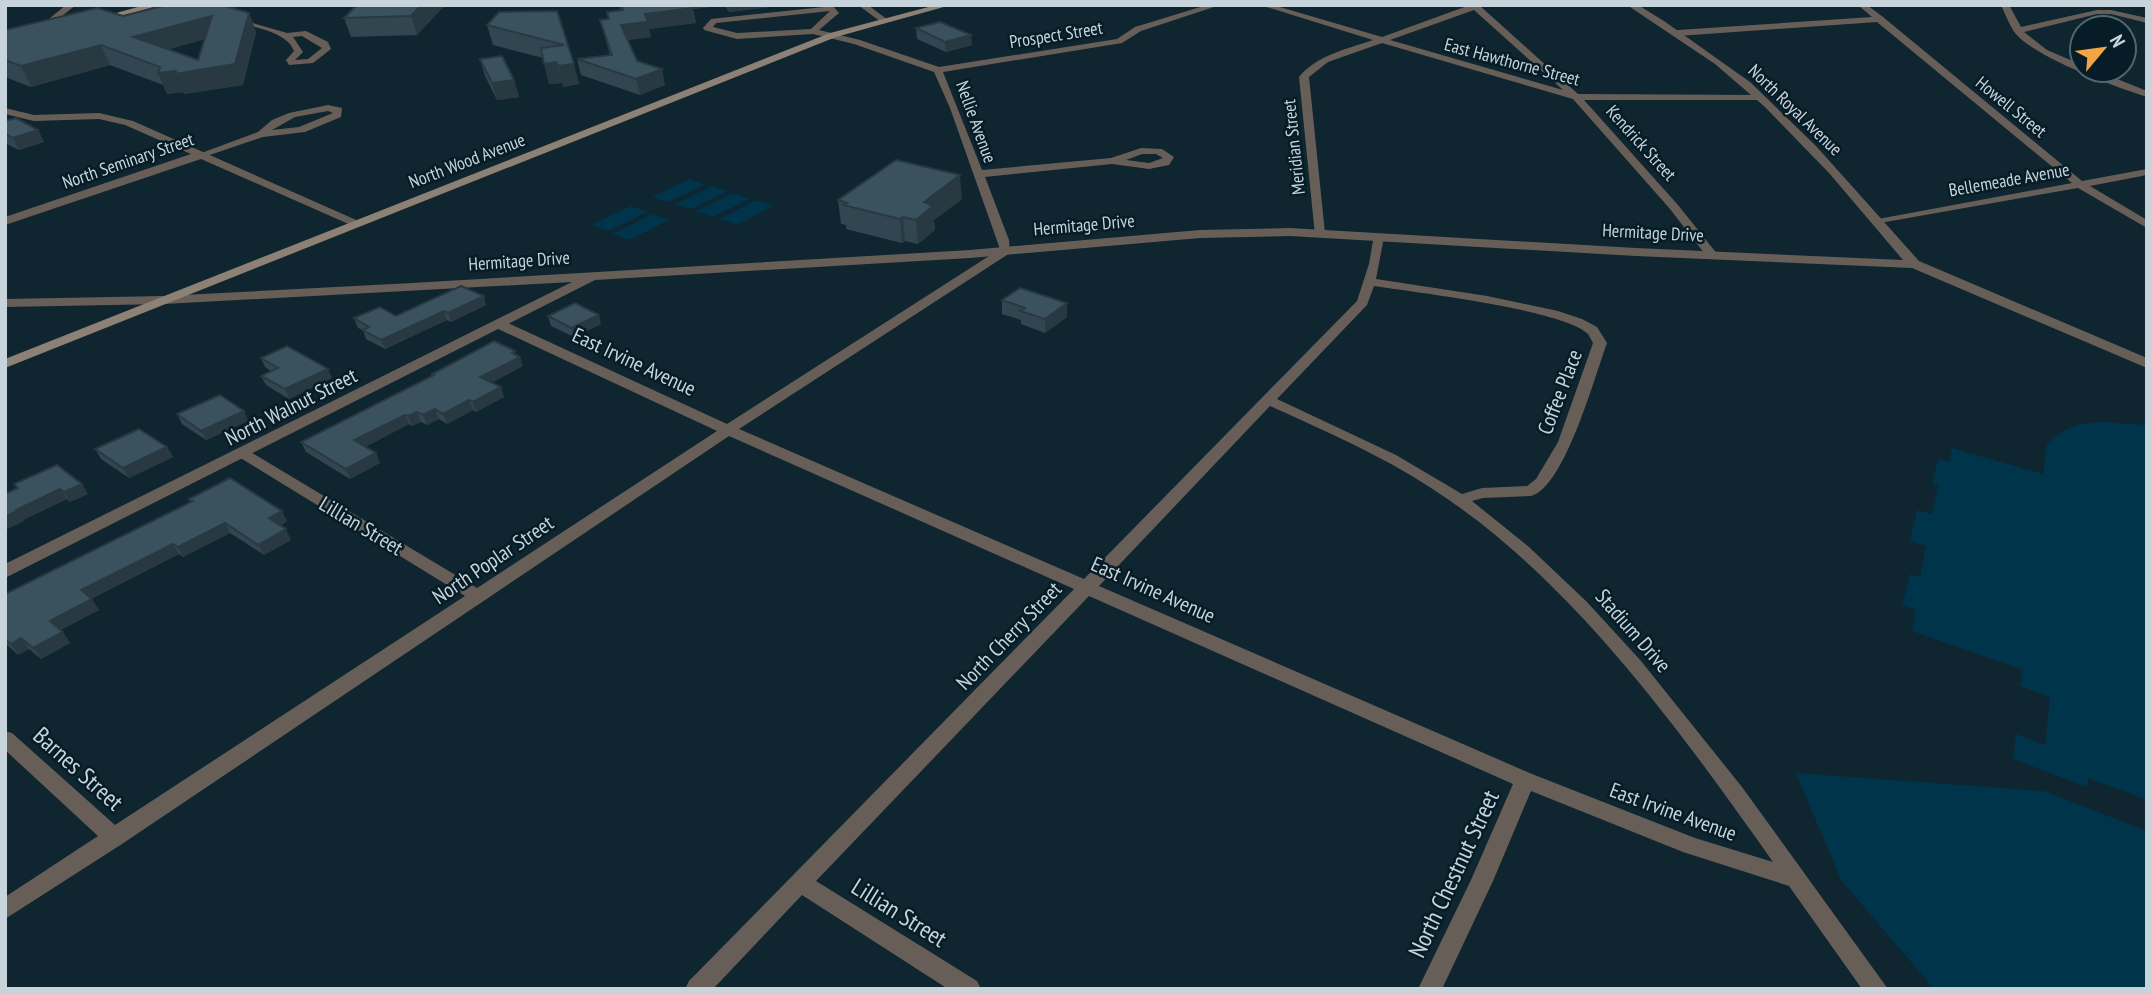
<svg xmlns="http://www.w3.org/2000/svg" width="2152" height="994" font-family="'PT Sans Narrow',sans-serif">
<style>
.green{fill:#00344a}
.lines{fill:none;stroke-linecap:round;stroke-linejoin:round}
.minor{fill:#675f57;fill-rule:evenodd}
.tertiary{fill:#675f57;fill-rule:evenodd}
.secondary{fill:#8d8175;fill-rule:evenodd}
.wall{fill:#324651;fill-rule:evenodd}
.shaded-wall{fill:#293942}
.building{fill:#3a515e;stroke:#293942;stroke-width:2;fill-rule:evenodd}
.labels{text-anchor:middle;stroke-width:5;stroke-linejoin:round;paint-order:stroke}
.far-street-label{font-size:18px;fill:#c7d4db;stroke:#061c26}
.street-label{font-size:21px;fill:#c7d4db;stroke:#061c26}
.near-street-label{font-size:24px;fill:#c7d4db;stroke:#061c26}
</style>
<rect width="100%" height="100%" fill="#0f2530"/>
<g class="green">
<path d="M689,179L705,185L668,202L652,197Z"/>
<path d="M712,186L728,191L691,209L675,204Z"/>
<path d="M733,193L750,199L713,217L696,211Z"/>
<path d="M756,200L773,206L737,225L719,219Z"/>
<path d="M631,206L648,212L608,231L591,225Z"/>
<path d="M653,214L669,220L629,240L612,234Z"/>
<path d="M2102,422L2147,425V800L2088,778L2087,787L2013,759L2016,734L2045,745L2050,697L2020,686L2023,670L1912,631L1916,610L1902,605L1910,574L1920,577L1926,546L1910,541L1917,510L1932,514L1938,486L1932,484L1938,459L1949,462L1952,448L2043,474L2047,444C2068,426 2074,424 2102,422Z"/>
<path d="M1796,773L2044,791L2147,831V989H1934L1841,880Z"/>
</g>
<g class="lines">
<g class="minor">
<path d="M66,5H76L58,19L60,23L69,28L65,30L53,26L50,18Z"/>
<path d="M858,5H868L888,20L881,22Z"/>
<path d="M1207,5H1220L1141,31L1122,43L943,72L982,170L1111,158L1141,148L1162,149L1174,157L1169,165L1149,169L1112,164L985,177L1009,240L1010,253L739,429L1084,579L1357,301L1369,264L1374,235L1378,234L1384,237L1376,279L1487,296L1558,311L1582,319L1597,327L1607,343C1595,375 1565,487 1531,496L1483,498L1472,501L1529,547L1587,602L1641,661L1742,787L1888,989H1862L1789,886L1683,852L1531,791L1493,881L1442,989H1418L1471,880L1513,784L1089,596L816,881L977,981L981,989H948L802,895L713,989H685L689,981L1074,589L729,436L122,844L5,919V897L98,836L5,750V731L12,733L115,825L465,596L239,457L236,454L239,451H249L477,588L717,431L496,328V322H506L727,424L1000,249L950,108L934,72L854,44L813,34L737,39L704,30L703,28L711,19L833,6L839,13L819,30L860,40L939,67L1117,39L1135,27ZM830,11L811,29L737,33L713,27L716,23ZM1142,154H1156L1163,158L1149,163L1126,160ZM1374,286C1413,292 1565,310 1588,334C1589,335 1592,341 1593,343L1558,442L1536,479L1527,486L1482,488L1462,494L1396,455L1277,399L1367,305ZM1270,406C1325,431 1381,455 1431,488C1570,577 1679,729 1773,862L1695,838L1532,774L1099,586Z"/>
<path d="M1260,5H1273L1382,37L1470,5H1479L1578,94L1762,95V99L1759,100H1584L1678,205L1718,255L1716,258H1708L1670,209L1573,99L1382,43L1328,62L1309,77L1325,233L1323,235H1315L1299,77C1317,55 1347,49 1373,40ZM1474,10L1563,90L1390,40Z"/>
<path d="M1858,5H1867L1883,17L2082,181L2147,169V175L2090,186L2147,220V228L2078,188L1874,224L1872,222L1878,219L2072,183L1877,22L1678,36L1674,33L1678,30L1872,17Z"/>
<path d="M2001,5H2009L2021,27L2097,10H2111L2147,18V23L2111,14H2097L2024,32L2047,50L2082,65V70H2095L2147,91V97C2115,87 2034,57 2015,33C2011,28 2005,14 2001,5Z"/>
<path d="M232,17L287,33L306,31L328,42L331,49L313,63L289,65L286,60L294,51C287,31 251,27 232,21ZM302,36L322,48L308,59L295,60L303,52L293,37Z"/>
<path d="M328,105L342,108L341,117L305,132L263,137L201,158L196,155L258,132L272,120L289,113ZM328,111L333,113L299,127L272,130L295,117Z"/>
</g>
<g class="tertiary">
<path d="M1627,5H1638L1664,21L1750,82L1816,146L1919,261L2147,358V368L1912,268L1636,256L1290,236L1200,238L970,258L595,280L5,578V564L572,282L164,304L5,307V299L164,296L412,283L970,250L1200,230L1290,228L1636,248L1903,260L1829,173L1765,107L1715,64Z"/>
<path d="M5,108L34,115L99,113L133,121L363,223L357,227L353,226L201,159L5,225V217L191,154L125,125L99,119L34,121L5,114Z"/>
</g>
<g class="secondary">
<path d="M145,5H161L96,23L91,20Z"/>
<path d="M936,5H951L836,37L5,368V359L830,33Z"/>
</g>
</g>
<g class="wall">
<path d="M357,5H445L417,35L351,37L344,18Z"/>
<path d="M620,5H769V7L729,12L725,5L693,9L696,23L649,29L651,37L628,40L637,61L665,85L640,95L581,75L577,59L610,55L600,20L608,19L621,10Z"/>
<path d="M557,11L579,84L563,87L562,83L549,84L543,58L493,45L487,25Z"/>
<path d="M249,13L256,32L243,85L184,94L183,92L167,94L163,85L110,65L31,87L5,77V30L123,16ZM205,39L198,60L168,49Z"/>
<path d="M916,28L972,45L946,52L917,39Z"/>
<path d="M480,59L514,80L519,97L497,100L485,76Z"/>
<path d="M5,121L38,130L44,142L19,150L5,143Z"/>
<path d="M962,199L934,220L935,230L918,244L905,241L902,243L846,229V225L841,224L838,200Z"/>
<path d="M1002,300L1067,303V317L1045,333L1021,324V320L1002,314Z"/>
<path d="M486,305L451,322L447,320L385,349L366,339L363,330L358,328L354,318L396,316Z"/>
<path d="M548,316L601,324L574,337L551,326Z"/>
<path d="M516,355L523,366L491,383L501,387L504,397L476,412L473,410L447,424L439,419L427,425L421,422L412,426L409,424L365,447L376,453L380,463L350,479L306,452L301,442L433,376L432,374Z"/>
<path d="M261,358L332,378L289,399L266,385L261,376L271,371L265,367Z"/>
<path d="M244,411L248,421L206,440L182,424L177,414Z"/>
<path d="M167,447L173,457L129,478L101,459L95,449Z"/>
<path d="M14,484L88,494L70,502L67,499L23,520L24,521L5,530L17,489Z"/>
<path d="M189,499L287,521L280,526L291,540L264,555L230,533L183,557L179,554L91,599L99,610L60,630L70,643L41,659L29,649L18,655L5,643V594L191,502Z"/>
</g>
<g class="shaded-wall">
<path d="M421,5H445L417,35L411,16Z"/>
<path d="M688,5H725L693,9L696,23L649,29L651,37L624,40L621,25L645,14Z"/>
<path d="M728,5H769V7L729,12Z"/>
<path d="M249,13L256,32L243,85L184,94L183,92L167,94L158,73L235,64Z"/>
<path d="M212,16L220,35L142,57L133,37Z"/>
<path d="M971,35L972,45L946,52L945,42Z"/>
<path d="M101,45L110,65L31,87L21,66Z"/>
<path d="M556,62L562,83L549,84L544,64Z"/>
<path d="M574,64L579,84L563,87L558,66Z"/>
<path d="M662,69L665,85L640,95L636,79Z"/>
<path d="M514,80L519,97L497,100L492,83Z"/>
<path d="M38,130L44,142L19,150L13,138Z"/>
<path d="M960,175L962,199L934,220L935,230L918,244L916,220L924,202Z"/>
<path d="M903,217L905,241L902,243L900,219Z"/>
<path d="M484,296L486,305L451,322L448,313Z"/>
<path d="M1067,303V317L1045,333V319Z"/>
<path d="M444,311L447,320L385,349L381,340Z"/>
<path d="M599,315L601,324L574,337L571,328Z"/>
<path d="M515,351L517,358L520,357L523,366L483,387L480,377Z"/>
<path d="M328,369L332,378L289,399L285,389Z"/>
<path d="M501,387L504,397L476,412L473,402Z"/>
<path d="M469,400L473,410L447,424L443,414Z"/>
<path d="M435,409L439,419L427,425L423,415Z"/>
<path d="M244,411L248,421L206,440L201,431Z"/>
<path d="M417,412L421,422L412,426L408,416Z"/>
<path d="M405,415L409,424L358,450L354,440Z"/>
<path d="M167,447L173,457L129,478L123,468Z"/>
<path d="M376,453L380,463L350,479L346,469Z"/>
<path d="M82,484L88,494L70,502L64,492Z"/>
<path d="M60,489L67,499L23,520L24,521L5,530V517L16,510Z"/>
<path d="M282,511L287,521L274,529L269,518Z"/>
<path d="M225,523L230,533L183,557L178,547Z"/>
<path d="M286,529L291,540L264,555L258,545Z"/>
<path d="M173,544L179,554L88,600L81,590Z"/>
<path d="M92,599L99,610L57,632L50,621Z"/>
<path d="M63,632L70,643L41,659L33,648Z"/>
<path d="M21,638L29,649L18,655L11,644Z"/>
</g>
<g class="building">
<path d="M167,5H222L249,13L235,64L175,74L176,71L158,73L160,67L101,45L21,66L5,60V30L97,8L123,16ZM212,16L198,60L133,37Z"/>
<path d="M357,5H421L411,16L344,18Z"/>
<path d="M622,5H691L693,8L645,14L648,22L621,25L637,61L662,69L636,79L577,59L612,55L600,20L609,19L607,12L623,10Z"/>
<path d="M557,11L574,64L558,66L556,62L544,64L541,48L564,45L487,25L499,12Z"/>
<path d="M940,22L971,35L945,42L916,28Z"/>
<path d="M502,56L514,80L492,83L480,59Z"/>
<path d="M16,118L38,130L13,138L5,134V121Z"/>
<path d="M896,160L960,175L924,202L933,206L916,220L903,217L900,219L843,205L847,203L838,200Z"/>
<path d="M461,286L484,296L448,313L444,311L381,340L363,330L369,327L354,318L380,307L396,316Z"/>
<path d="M1020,288L1067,303L1045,319L1020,311L1025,308L1002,300Z"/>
<path d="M575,303L599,315L571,328L548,316Z"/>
<path d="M494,341L515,351L512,353L520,357L480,377L501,387L473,402L469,400L443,414L435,409L423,415L417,412L408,416L405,415L354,440L376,453L346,469L301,442L434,375L432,374Z"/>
<path d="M287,346L328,369L285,389L261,376L278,368L261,358Z"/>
<path d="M220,395L244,411L201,431L177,414Z"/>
<path d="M139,429L167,447L123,468L95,449Z"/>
<path d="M57,465L82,484L64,492L60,489L16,510L17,511L5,517V494L18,488L14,484Z"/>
<path d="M230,478L282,511L269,518L286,529L258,545L225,523L178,547L173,544L81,590L92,599L50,621L63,632L33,648L21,638L11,644L5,639V594L193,501L189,499Z"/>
</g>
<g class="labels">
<g class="far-street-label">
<text transform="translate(1056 35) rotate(-9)" y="6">Prospect Street</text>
<text transform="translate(1512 62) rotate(15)" y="6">East Hawthorne Street</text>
<text transform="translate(2011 107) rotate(39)" y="6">Howell Street</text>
<text transform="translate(1795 110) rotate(44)" y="6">North Royal Avenue</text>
<text transform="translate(976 122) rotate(70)" y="6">Nellie Avenue</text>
<text transform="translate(1641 143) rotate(48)" y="6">Kendrick Street</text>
<text transform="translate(1294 147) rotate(-96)" y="6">Meridian Street</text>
<text transform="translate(128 161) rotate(-19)" y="6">North Seminary Street</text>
<text transform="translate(467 161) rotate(-21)" y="6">North Wood Avenue</text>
<text transform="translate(2009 180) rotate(-10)" y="6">Bellemeade Avenue</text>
<text transform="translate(1084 225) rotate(-5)" y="6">Hermitage Drive</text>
<text transform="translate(1653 233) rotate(3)" y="6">Hermitage Drive</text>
<text transform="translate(519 261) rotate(-4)" y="6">Hermitage Drive</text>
</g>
<g class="street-label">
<text transform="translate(634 362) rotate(25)" y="7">East Irvine Avenue</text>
<text transform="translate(1560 392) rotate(-69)" y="7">Coffee Place</text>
<text transform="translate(291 407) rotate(-27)" y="7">North Walnut Street</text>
<text transform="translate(361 526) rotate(31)" y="7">Lillian Street</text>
<text transform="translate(493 560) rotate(-34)" y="7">North Poplar Street</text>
<text transform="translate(1153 590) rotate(24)" y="7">East Irvine Avenue</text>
<text transform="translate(1633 631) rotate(49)" y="7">Stadium Drive</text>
<text transform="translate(1009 636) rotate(-46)" y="7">North Cherry Street</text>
<text transform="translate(1673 812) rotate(20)" y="7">East Irvine Avenue</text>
</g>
<g class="near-street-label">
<text transform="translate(78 769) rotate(42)" y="8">Barnes Street</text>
<text transform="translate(1454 874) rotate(-65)" y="8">North Chestnut Street</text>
<text transform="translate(899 913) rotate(32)" y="8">Lillian Street</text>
</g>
</g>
<rect width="2152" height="994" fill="none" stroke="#c7d4db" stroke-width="14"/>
<g transform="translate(2103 49) rotate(61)"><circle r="33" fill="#061c26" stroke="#53666e" stroke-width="2"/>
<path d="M0-5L12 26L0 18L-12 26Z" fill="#f2a542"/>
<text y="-10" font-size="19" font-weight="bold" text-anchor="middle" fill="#c7d4db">N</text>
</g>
</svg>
